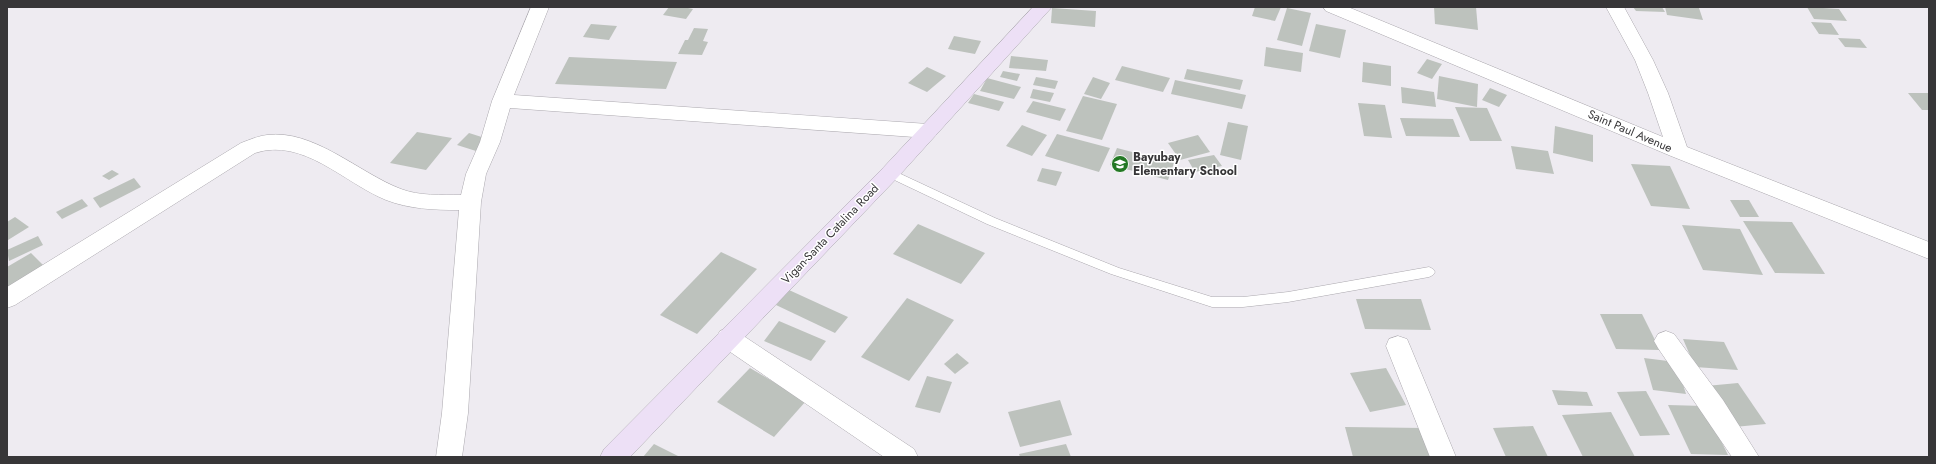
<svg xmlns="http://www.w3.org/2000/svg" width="1936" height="464" font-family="Jost,sans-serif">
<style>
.building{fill:#bdc2bd}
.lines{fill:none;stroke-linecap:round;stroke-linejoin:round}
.service-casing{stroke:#aba8ae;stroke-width:1}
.minor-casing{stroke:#aba8ae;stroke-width:1}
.secondary-casing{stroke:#aba8ae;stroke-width:1}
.service{fill:#fff;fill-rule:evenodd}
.minor{fill:#fff;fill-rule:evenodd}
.secondary{fill:#ede0f6;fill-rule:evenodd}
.labels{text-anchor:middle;stroke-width:3;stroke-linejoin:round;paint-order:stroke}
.street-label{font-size:12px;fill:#373638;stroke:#fff}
.poi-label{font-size:12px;font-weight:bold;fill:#373638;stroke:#fff;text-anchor:start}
</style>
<rect width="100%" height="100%" fill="#eeebf1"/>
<g class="building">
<path d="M669,7H683L693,9L686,19L663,15Z"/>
<path d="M1255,7H1281L1275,21L1252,16Z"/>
<path d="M1434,7H1476L1478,30L1435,24Z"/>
<path d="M1633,7H1662L1665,12L1636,11Z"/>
<path d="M1665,7L1699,8L1703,20L1667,15Z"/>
<path d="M1807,7L1839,9L1847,21L1814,19Z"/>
<path d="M1052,8L1096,11L1095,27L1051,23Z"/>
<path d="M1287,8L1311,13L1302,46L1277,40Z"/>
<path d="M1811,22L1831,23L1839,35L1819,34Z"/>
<path d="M591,24L617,26L609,40L583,37Z"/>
<path d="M1316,24L1346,30L1340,58L1309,51Z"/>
<path d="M694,28L708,29L703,41L708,42L702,55L678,54L685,40H688Z"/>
<path d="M954,36L981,41L975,54L948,49Z"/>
<path d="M1838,38L1860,39L1867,48L1845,47Z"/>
<path d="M1266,47L1303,53L1301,72L1264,66Z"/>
<path d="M1011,56L1048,60L1046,71L1009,68Z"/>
<path d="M569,57L677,62L666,89L555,84Z"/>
<path d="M1427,59L1442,64L1432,79L1417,73Z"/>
<path d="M1363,62L1391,66V86L1362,82Z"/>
<path d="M1122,66L1170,78L1163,92L1115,80Z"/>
<path d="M927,67L946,76L927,92L908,83Z"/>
<path d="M1187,69L1243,80L1240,90L1184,79Z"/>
<path d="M1003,71L1020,74L1017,81L1000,77Z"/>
<path d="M1439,76L1478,84L1477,107L1437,99Z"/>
<path d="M1036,77L1058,81L1055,89L1033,85Z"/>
<path d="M1093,77L1110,83L1101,99L1084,94Z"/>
<path d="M987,78L1021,87L1014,99L980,91Z"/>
<path d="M1175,80L1246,95L1242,109L1171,94Z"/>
<path d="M1401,87L1434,92L1436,107L1402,103Z"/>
<path d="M1490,88L1507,95L1499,107L1482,100Z"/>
<path d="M1033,89L1054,93L1050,102L1030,98Z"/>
<path d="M1908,93H1929V110H1922Z"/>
<path d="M974,94L1004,102L999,111L968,103Z"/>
<path d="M1083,96L1117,104L1102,140L1066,131Z"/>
<path d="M1033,101L1066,109L1060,121L1026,112Z"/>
<path d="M1358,103L1385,105L1392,138L1364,136Z"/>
<path d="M1455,107L1487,108L1502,141H1470Z"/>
<path d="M1400,118L1453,119L1460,137L1406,136Z"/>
<path d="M1228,122L1248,126L1241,160L1220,155Z"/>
<path d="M1022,125L1047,135L1032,156L1006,146Z"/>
<path d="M1555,126L1593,135V162L1553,153Z"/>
<path d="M417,132L452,138L426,170L390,163Z"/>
<path d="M469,133L488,139L476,151L457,145Z"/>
<path d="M1057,134L1110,148L1099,172L1045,156Z"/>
<path d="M1198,135L1210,152L1180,160L1168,143Z"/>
<path d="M1511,146L1548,151L1554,174L1516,169Z"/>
<path d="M1117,148L1174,163L1168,180L1110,165Z"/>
<path d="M1214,155L1222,166L1195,172L1188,160Z"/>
<path d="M1631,164L1670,166L1690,209L1651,206Z"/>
<path d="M1042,168L1062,172L1056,186L1037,181Z"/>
<path d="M112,170L119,174L109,180L102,176Z"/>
<path d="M134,178L141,187L100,208L93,198Z"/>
<path d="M82,199L88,206L62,219L56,212Z"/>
<path d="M1730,200H1749L1759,217H1740Z"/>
<path d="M15,217L29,227L8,240L7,222Z"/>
<path d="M1743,221L1792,222L1825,274L1775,273Z"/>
<path d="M918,224L985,253L961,284L893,254Z"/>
<path d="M1682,225L1740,229L1763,275L1703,270Z"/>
<path d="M38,236L43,245L9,261L7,250Z"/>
<path d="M721,252L757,269L697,334L660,315Z"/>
<path d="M31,253L45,267L7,290V267Z"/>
<path d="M789,290L848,317L835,333L776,305Z"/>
<path d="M907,298L954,320L909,381L861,357Z"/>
<path d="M1356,299H1421L1431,330L1365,329Z"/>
<path d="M1600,314H1642L1660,350L1616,349Z"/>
<path d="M779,321L826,341L811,361L764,341Z"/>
<path d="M1683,339L1724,342L1738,370L1695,367Z"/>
<path d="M957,353L969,363L955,374L944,364Z"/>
<path d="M1644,358L1676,362L1686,394L1653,390Z"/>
<path d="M750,368L806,401L774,437L717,402Z"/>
<path d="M1386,368L1406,405L1370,412L1350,373Z"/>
<path d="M927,376L952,382L940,413L915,407Z"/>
<path d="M1738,383L1766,424L1734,427L1706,386Z"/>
<path d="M1552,390L1587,392L1593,406L1558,405Z"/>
<path d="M1646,391L1670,435L1640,436L1617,392Z"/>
<path d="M1060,400L1072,435L1020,447L1008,412Z"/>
<path d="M1668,405L1704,406L1728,455L1691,454Z"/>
<path d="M1611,412L1635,457H1583L1562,415Z"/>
<path d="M1533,426L1548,457H1506L1493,428Z"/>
<path d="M1345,427L1424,428L1433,457H1353Z"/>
<path d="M654,444L680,457H643Z"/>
<path d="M1066,444L1071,457H1020L1019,454Z"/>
</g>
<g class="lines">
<g class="service-casing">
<path id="service" d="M890,169L995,218L1119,268L1212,297H1243L1288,292L1429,267L1433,269L1435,272L1433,275L1429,277L1288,302L1243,307H1212L1111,274L987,224L886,176L884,173Z"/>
</g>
<g class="minor-casing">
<g id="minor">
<path d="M531,7H549L514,95L928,124L935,126L938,131L935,136L928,138L510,108L500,142L486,174L481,202L468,413L462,457H436L442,413L459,210C434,210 409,209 386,200C344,183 303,137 255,153L15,305L7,308V287L241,143C249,140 258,136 267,135C314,129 359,173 401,189C419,196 442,195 461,195L466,174L480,142L492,101Z"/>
<path d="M1323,7H1348L1663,137L1648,93L1635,60L1606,7H1624L1653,60L1668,93L1687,147L1929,242V259L1671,156L1326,11Z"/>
<path d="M728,328L736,331L914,449L918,457H884L720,345L716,338L720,331Z"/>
<path d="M1666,331L1674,334L1723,400L1759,457H1732L1658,348L1654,341L1658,334Z"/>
<path d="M1398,336L1407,339L1410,346L1456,457H1430L1386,346L1389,339Z"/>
</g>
</g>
<g class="secondary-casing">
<path id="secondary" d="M1033,7H1052L897,178L630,457H600L604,449L883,168Z"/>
</g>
<use href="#service" class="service"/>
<use href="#minor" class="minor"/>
<use href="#secondary" class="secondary"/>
</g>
<defs>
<g id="school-disc" transform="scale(0.9)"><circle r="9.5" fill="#237824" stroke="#fff"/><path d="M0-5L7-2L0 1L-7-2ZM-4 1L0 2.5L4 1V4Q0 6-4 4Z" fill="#fff"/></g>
</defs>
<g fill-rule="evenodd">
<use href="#school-disc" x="1120" y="164"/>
</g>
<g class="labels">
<g class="street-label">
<text transform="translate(1630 131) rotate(23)" y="4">Saint Paul Avenue</text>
<text transform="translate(830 234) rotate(-46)" y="4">Vigan-Santa Catalina Road</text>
</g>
<g class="poi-label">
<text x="1133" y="161">Bayubay<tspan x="1133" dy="14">Elementary School</tspan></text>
</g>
</g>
<rect width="1936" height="464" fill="none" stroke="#373638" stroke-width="16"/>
</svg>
